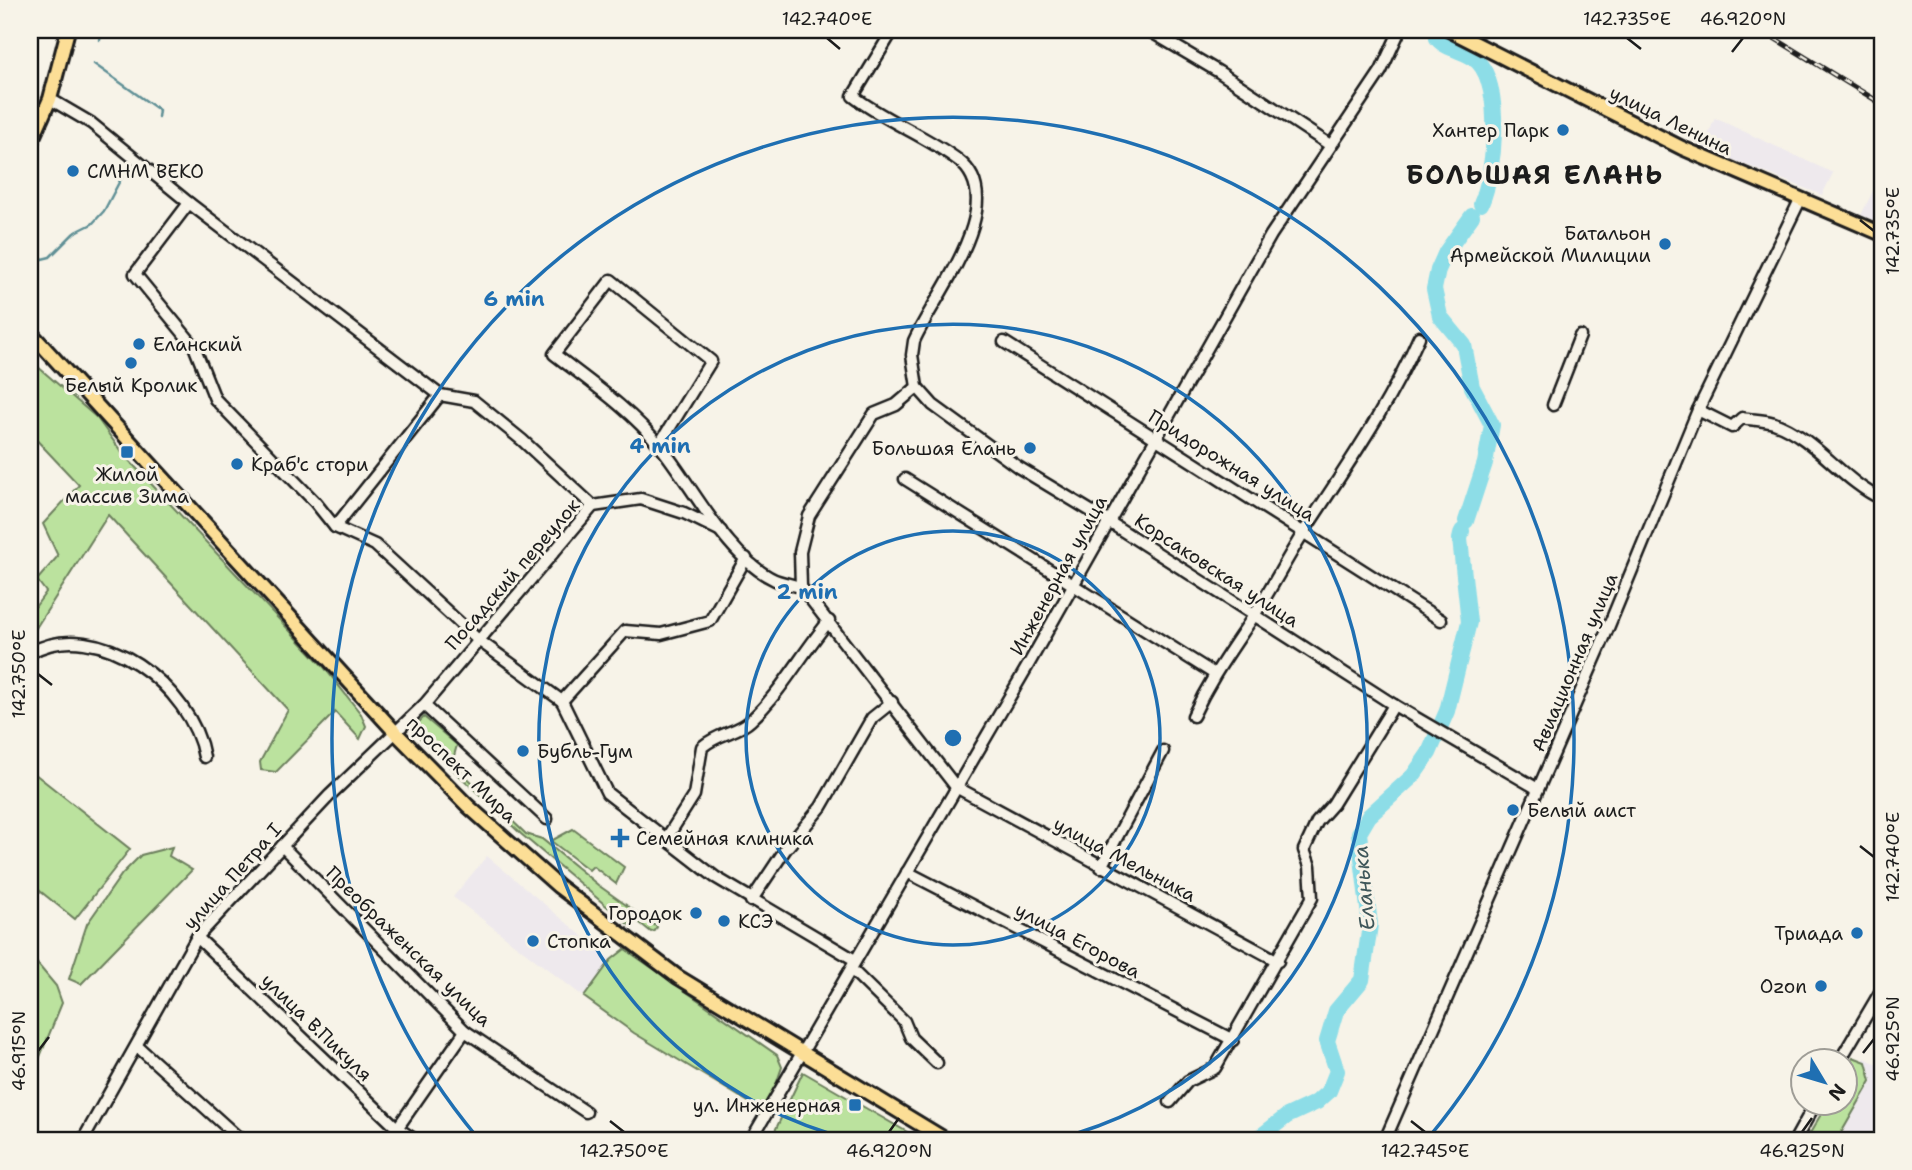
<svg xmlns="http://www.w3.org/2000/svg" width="1912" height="1170" font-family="'Shantell Sans',sans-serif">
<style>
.built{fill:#eee9ed}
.green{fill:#bbe29e;stroke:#6c7f5d;stroke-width:2}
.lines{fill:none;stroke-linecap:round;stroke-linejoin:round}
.stream{stroke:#609096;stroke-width:2.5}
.river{stroke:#8ddde7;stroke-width:16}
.minor-casing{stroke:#1c1c1c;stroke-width:15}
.major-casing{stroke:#1c1c1c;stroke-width:18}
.minor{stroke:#f7f3e8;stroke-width:10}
.major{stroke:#fcde96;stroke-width:12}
.rail-casing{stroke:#1c1c1c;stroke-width:5}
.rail{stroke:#f7f3e8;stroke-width:2.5;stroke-dasharray:8;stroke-linecap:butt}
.ticks{fill:none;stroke:#1c1c1c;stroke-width:2.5}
.ring{fill:none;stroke:#1f6fb2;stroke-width:3.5}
.poi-dot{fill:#1f6fb2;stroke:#f7f3e8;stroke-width:2.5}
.labels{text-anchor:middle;stroke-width:6;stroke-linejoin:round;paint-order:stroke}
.street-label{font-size:19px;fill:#1c1c1c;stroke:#f7f3e8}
.poi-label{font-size:19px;fill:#1c1c1c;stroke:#f7f3e8;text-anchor:start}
.water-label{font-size:21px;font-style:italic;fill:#3e5659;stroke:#f7f3e8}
.district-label{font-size:26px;font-weight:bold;letter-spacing:2px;fill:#1c1c1c;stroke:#f7f3e8}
.centre{fill:#1f6fb2;stroke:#f7f3e8;stroke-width:3.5}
.ring-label{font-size:21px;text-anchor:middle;font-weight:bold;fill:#1f6fb2;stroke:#f7f3e8;stroke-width:6;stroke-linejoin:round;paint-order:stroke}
.neatline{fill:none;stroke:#1c1c1c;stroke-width:2.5}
.ticks-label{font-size:18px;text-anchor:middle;fill:#1c1c1c}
</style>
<rect width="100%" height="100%" fill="#f7f3e8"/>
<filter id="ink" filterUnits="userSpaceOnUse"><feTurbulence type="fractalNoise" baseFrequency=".0143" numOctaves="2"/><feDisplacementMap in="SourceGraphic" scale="14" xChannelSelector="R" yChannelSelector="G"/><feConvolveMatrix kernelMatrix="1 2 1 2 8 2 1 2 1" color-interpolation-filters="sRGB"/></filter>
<g filter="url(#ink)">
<g class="built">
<path d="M1715,118L1833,173L1822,195L1703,148Z"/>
<path d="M1877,183L1882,185V224L1861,215Z"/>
<path d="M487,856L611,960L584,997L453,897Z"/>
<path d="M1865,1058L1882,1067V1140H1819L1846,1104V1093Z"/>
</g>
<g class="green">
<path d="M30,360L97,418L123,454L323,666L361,714L366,726L360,739L335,712L276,772L261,770L260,762L288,710L108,515L34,631H30V614L46,592L37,580L58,556L43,524L79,485L30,433Z"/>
<path d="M424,717L457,745L452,763L526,834L542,839L598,885L657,927L655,931L651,932L635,919L629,925L521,834L420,738L417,724Z"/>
<path d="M30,770L130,849L75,919L30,883Z"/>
<path d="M573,829L624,867L616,884L593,866L589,870L551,841Z"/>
<path d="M172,847L169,856L192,870L81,984L69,979L87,924L122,874L141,855Z"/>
<path d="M625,949L777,1055L782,1067L772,1096L760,1109L634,1033L584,997L611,960Z"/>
<path d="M30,955L56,986L62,1003L37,1064L30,1061Z"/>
<path d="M1853,1057L1866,1062L1871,1081L1837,1140H1806L1827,1104H1846V1070Z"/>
<path d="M803,1072L921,1140H776L773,1135Z"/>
</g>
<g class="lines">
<g class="stream">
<path d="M100,40L102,30"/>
<path d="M94,64L159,110L158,117"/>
<path d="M30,262L50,257L74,233L92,224L104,211L126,169"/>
</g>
<g class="river">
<path d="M1437,30V38C1447,51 1467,50 1478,62C1503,88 1495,173 1481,204"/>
<path d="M1466,521L1485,463L1492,425L1472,387L1464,345L1440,316L1434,289L1438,270L1446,252L1472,216"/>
<path d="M1256,1140L1287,1116L1317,1102L1329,1091L1337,1071L1327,1041L1336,1011L1362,980L1370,925L1359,833L1369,816L1413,776L1429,753L1447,711L1469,622L1460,539L1462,531"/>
</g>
<g class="minor-casing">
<g id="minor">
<path d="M893,30L853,96C885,121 925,135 958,160C1013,201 933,297 914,341L912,355L917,387L933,405L1018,467L1109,522L1394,705L1538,789"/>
<path d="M1148,30L1219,72L1330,145"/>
<path d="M50,99L91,123L189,203L440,395"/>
<path d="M189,203L135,274L194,346L215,399L315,502L335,527"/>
<path d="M1004,342L1441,620"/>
<path d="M917,387L896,405L874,414L809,516L800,552L801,587L956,787L1278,961"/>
<path d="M1553,405L1580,336"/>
<path d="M1698,410L1732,427L1742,418C1752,420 1764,420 1774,423C1816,438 1842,481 1882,499"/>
<path d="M659,445L711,361L611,280L554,354C590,382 630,409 660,446C693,486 727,558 775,580C783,583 793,585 801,587"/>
<path d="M905,479L1213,673"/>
<path d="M593,506L522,440L474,401L440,395L335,527L375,545L477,639L562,701L607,793L715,877L855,960"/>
<path d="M30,573V574"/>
<path d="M30,653C98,614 192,687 204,757"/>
<path d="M562,701L625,631L661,634L710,621L746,558"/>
<path d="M424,705L547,819"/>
<path d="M1193,716C1211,677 1230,652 1253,617C1272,588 1287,558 1305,530C1346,467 1389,406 1419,337"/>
<path d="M666,839L694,795L702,747C718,733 739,732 750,721C781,693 802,653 829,621"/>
<path d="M282,846L465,1031L586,1112"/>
<path d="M1101,867L1163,751"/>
<path d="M907,872L1233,1040"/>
<path d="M751,901L785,850L821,807L872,718L892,702"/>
<path d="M197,937L397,1128L415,1140"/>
<path d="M851,969L904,1021L911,1038L937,1063"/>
<path d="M137,1046L241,1140"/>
<path d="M1839,1062L1882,989"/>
<path d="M1170,1102L1188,1081L1215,1068L1312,898L1310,866L1304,850L1317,822L1333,804L1394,705"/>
<path d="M83,1140L197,937L330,795L424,705L593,506L641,499L684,513L721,531"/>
<path d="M389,1140L465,1031"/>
<path d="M751,1140L1027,667L1271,235L1381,71L1400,30"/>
<path d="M1385,1140L1601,645L1698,410L1800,200"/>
<path d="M1795,1140L1815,1104"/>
</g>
</g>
<g class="major-casing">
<g id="major">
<path d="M1449,30L1682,148L1882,234"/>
<path d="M30,144L50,99L68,30"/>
<path d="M30,332L396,733L468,806L558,886L678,977L946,1140"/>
</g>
</g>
<use href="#minor" class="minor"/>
<use href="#major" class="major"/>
<g class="rail-casing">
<path id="rail" d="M1761,30L1882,104"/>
</g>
<use href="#rail" class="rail"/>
</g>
</g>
<path class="ticks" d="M827,38L840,49M1627,38L1641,49M1732,52L1743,38M1860,220L1874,231M38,674L52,685M1860,846L1874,857M38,1051L49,1037M1863,1053L1874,1039M610,1121L624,1132M1411,1121L1425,1132M889,1132L899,1118M1802,1132L1812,1118"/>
<g class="ring">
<circle cx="953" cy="738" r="207"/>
<path d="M853 1140A414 414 0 1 1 1053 1140"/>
<path d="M477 1137A621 621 0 1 1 1429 1137"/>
</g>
<g class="poi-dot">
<circle cx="1563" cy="130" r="7"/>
<circle cx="73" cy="171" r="7"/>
<circle cx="1665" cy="244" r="7"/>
<circle cx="139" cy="344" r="7"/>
<circle cx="131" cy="363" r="7"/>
<circle cx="1030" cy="448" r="7"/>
<rect x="120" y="445" width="14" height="14" rx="3.5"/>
<circle cx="237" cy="464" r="7"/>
<circle cx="523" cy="751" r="7"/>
<circle cx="1513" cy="810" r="7"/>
<path d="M616.5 827.5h7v7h7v7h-7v7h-7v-7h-7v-7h7z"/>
<circle cx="696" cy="913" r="7"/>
<circle cx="724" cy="921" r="7"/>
<circle cx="1857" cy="933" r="7"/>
<circle cx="533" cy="941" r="7"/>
<circle cx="1821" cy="986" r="7"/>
<rect x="848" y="1098" width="14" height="14" rx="3.5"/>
</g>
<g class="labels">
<g class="street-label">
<text transform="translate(1671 120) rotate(26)" y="7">улица Ленина</text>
<text transform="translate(1232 465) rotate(32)" y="7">Придорожная улица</text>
<text transform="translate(1217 570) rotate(33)" y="7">Корсаковская улица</text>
<text transform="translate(512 574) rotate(-49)" y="7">Посадский переулок</text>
<text transform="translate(1058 575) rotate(-61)" y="7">Инженерная улица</text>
<text transform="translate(1574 662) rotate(-67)" y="7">Авиационная улица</text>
<text transform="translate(462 769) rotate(44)" y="7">проспект Мира</text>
<text transform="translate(1125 859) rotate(28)" y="7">улица Мельника</text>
<text transform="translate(232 876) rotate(-48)" y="7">улица Петра I</text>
<text transform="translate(1078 940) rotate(28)" y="7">улица Егорова</text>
<text transform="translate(409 946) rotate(44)" y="7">Преображенская улица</text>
<text transform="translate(317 1027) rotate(44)" y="7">улица В.Пикуля</text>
</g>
<g class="poi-label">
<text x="1549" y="137" text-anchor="end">Хантер Парк</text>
<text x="87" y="178">СМНМ ВЕКО</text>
<text x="1651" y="240" text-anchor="end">Батальон<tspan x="1651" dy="22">Армейской Милиции</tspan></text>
<text x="153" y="351">Еланский</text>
<text x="131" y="392" text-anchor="middle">Белый Кролик</text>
<text x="1016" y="455" text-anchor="end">Большая Елань</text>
<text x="251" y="471">Краб'с стори</text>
<text x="127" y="481" text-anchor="middle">Жилой<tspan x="127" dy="22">массив Зима</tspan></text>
<text x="537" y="758">Бубль-Гум</text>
<text x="1527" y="817">Белый аист</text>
<text x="636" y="845">Семейная клиника</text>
<text x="682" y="920" text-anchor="end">Городок</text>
<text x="738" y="928">КСЭ</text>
<text x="1843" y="940" text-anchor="end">Триада</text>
<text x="547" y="948">Стопка</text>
<text x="1807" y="993" text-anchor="end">Ozon</text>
<text x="841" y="1112" text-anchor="end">ул. Инженерная</text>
</g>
<g class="water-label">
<text transform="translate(1364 888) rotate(-95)" y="7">Еланька</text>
</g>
<g class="district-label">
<text x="1535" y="184">БОЛЬШАЯ ЕЛАНЬ</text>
</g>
</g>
<circle cx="953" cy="738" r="10" class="centre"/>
<g class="ring-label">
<text x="514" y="306">6 min</text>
<text x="660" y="453">4 min</text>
<text x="807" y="599">2 min</text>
</g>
<rect width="1912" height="1170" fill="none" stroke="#f7f3e8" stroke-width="77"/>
<g transform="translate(1824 1082) rotate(128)"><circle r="33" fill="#f7f3e8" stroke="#9f9d96" stroke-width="2"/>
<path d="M0-5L12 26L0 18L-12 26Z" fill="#1f6fb2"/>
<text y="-10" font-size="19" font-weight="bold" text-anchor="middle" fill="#1c1c1c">N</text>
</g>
<rect x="38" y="38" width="1836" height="1094" class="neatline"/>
<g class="ticks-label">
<text x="827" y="25">142.740°E</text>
<text x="1627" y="25">142.735°E</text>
<text x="1743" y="25">46.920°N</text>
<text transform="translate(1893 231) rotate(-90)" y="6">142.735°E</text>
<text transform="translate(19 674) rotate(-90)" y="6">142.750°E</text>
<text transform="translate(1893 857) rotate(-90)" y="6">142.740°E</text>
<text transform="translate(1893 1039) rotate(-90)" y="6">46.925°N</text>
<text transform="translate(19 1051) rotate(-90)" y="6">46.915°N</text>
<text x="624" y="1157">142.750°E</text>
<text x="889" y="1157">46.920°N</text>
<text x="1425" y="1157">142.745°E</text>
<text x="1802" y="1157">46.925°N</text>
</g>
</svg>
